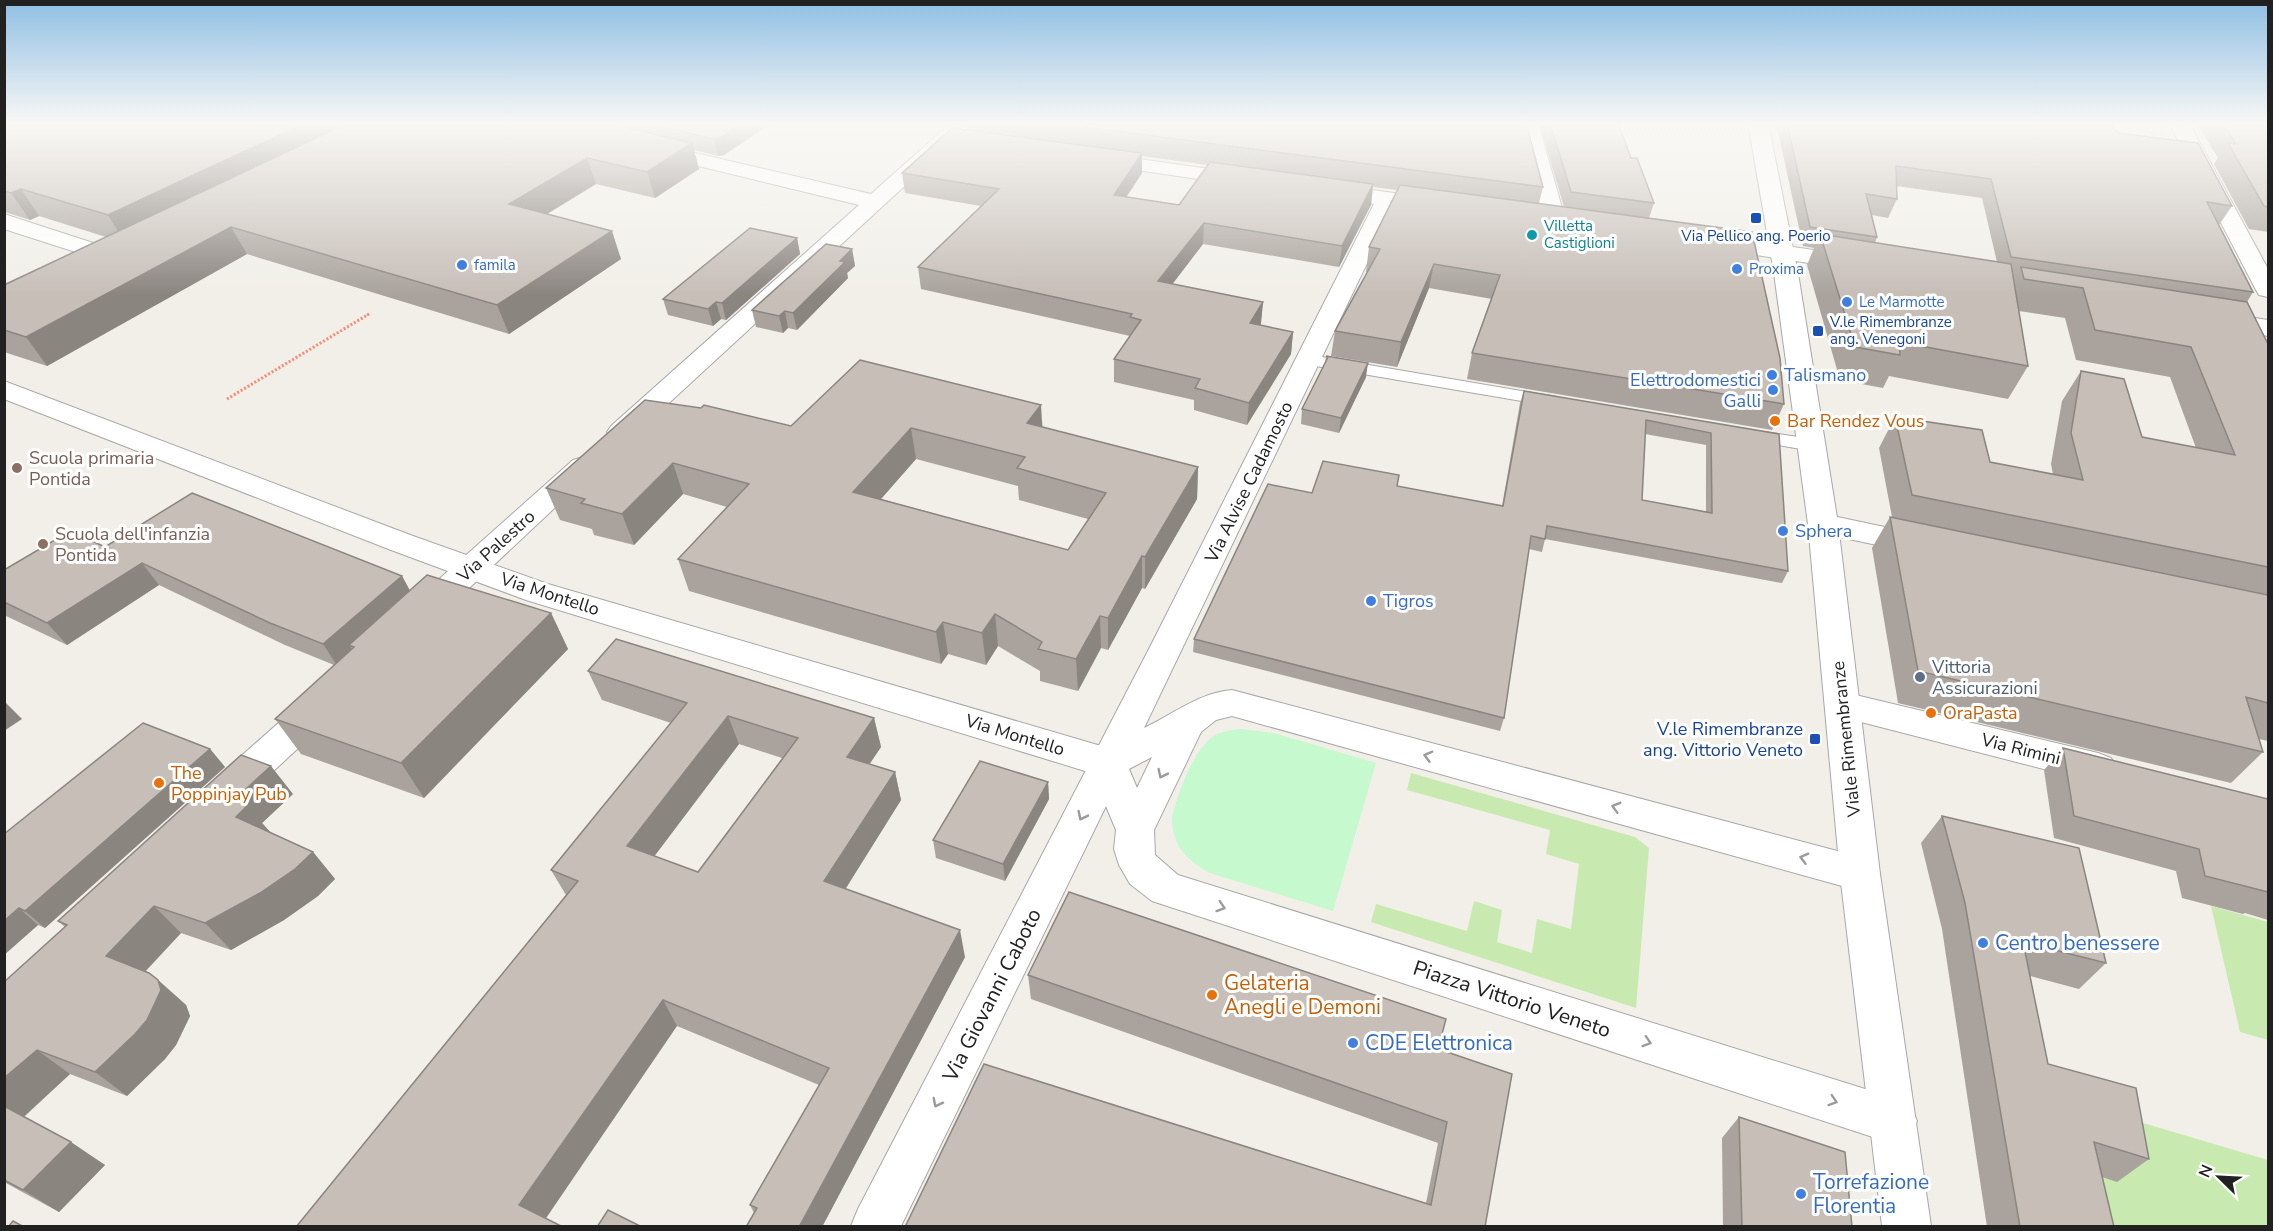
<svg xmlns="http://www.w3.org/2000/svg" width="2273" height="1231" font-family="'Nunito Sans',sans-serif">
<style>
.grass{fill:#c8eab0}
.park{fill:#c7f9ce}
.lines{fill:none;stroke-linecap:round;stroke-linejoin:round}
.service-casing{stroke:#a8a8a8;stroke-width:2}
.minor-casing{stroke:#a8a8a8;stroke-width:2}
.tertiary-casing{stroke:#a8a8a8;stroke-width:2}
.path-far1{stroke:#f88973;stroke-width:2;stroke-dasharray:2 2;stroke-linecap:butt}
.path{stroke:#f88973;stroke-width:3;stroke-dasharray:2 2;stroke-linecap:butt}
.service{fill:#fff;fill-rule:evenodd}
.minor{fill:#fff;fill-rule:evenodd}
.tertiary{fill:#fff;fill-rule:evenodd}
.wall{fill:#aaa39d;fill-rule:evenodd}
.shaded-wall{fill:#8b8580}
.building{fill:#c6beb7;stroke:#8b8580;stroke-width:1.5;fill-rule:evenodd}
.oneway{stroke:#9b9b9b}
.transit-dot{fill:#1a4fb4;stroke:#fff;stroke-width:2}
.culture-dot{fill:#0f9aa8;stroke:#fff;stroke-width:2}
.shop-dot{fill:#3f7fe0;stroke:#fff;stroke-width:2}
.food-dot{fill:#e8710a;stroke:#fff;stroke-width:2}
.education-dot{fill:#8d6e63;stroke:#fff;stroke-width:2}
.service-dot{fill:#5c6f8a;stroke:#fff;stroke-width:2}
.labels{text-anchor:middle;stroke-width:6;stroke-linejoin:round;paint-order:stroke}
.far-culture-label{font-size:15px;fill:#0d838f;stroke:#fff;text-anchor:start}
.far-transit-label{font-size:15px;fill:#164399;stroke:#fff}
.far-shop-label{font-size:15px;fill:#366cbe;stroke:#fff;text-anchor:start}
.shop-label{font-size:18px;fill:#366cbe;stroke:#fff;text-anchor:start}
.food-label{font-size:18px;fill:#c56008;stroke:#fff;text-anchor:start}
.education-label{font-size:18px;fill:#785e54;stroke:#fff;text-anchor:start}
.street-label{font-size:18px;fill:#212121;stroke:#fff}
.service-label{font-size:18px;fill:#4e5e75;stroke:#fff;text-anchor:start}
.transit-label{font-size:18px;fill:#164399;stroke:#fff;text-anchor:end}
.near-shop-label{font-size:21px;fill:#366cbe;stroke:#fff;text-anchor:start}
.near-food-label{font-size:21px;fill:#c56008;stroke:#fff;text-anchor:start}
.near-street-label{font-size:21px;fill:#212121;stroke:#fff}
</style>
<rect width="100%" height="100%" fill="#f1efe8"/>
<g class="grass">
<path d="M1411,773L1635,837L1649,848L1636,1008L1371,922L1376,904L1467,931L1474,901L1502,910L1497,942L1532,953L1537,919L1571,929L1579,864L1546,854L1550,830L1407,790Z"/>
<path d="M2211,906L2268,922V1040L2240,1032Z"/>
<path d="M2106,1112L2268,1160V1226H2077L2064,1165Z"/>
</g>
<path class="park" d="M1241,729L1274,733L1376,763L1333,911L1210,873C1187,861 1171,844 1172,817C1177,795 1194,748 1214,736C1222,731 1232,730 1241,729Z"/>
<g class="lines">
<g class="service-casing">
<g id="service">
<path d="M1310,355L1551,396L1557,397L1560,401L1557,405L1551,406L1304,364L1302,360L1304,356Z"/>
<path d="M1750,430L1812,439L1818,441L1821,445L1818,449L1812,451L1744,439L1741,435L1744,431Z"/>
</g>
</g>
<g class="minor-casing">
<g id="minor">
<path d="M951,123H973L631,438L621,440L611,438L607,432L611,426L859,205L645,153L642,149L645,145L652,143L871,194Z"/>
<path d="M1518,123H1538L1566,222L1563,227L1555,229L1547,227L1544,222Z"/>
<path d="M2169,123H2189L2268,269V297L2259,295L2256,290Z"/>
<path d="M1097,153L1245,174L1253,175L1256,180L1253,185L1245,186L1090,163L1087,159L1090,155Z"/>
<path d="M1328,184L1438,199L1446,201L1449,206L1446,211L1438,213L1394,207L1144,728C1174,714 1198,693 1232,690L1860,857L1874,862L1880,874L1874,886L1860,891L1232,716L1216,720L1201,732L1154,830L1155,855L1178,875L1894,1098L1910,1105L1917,1121L1910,1137L1894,1144L1152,901L1130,884L1119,865L1114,849L1116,830L1106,806L901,1226H851L858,1209L1150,647L1374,204L1320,196L1317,191L1320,186ZM1152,757L1137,788L1129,769Z"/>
<path d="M4,214L124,253L128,258L124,263L116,265L4,229Z"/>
<path d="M1712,235L1854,256L1862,258L1866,263L1862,268L1854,270L1704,247L1700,242L1704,237Z"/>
<path d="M2216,312L2268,320V336L2207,325L2203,320L2207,315Z"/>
<path d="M583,457L593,460L598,466L593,472L434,621L422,625L410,621L406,613L410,605L573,460Z"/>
<path d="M1823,514L1923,535L1934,538L1939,545L1934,552L1923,555L1812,531L1808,524L1812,517Z"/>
<path d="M322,692L335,696L340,705L335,714L240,802L227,806L214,802L208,791L214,780L309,696Z"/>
<path d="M1843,692L2098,753L2111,758L2117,768L2111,778L2098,783L1830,714L1825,705L1830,696Z"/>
</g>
</g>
<g class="tertiary-casing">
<g id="tertiary">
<path d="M1748,123H1768L1798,273L1838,524L1880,874L1931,1226H1882L1840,874L1808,524L1774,273Z"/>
<path d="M4,381L413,536L548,584L1108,748L1121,753L1126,763L1121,773L1108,778L526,600L391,550L4,399Z"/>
</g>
</g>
<path class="path-far1" d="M367,315L369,314"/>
<path class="path" d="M227,399L369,314"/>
<use href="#service" class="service"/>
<use href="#minor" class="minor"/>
<use href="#tertiary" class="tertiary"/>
</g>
<g class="wall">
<path d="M4,123H772L724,155L718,156L694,150L699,169L655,198L596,184L547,214L621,259L509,334L247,254L47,366L4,352V285L106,237L39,216L30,220L5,212Z"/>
<path d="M966,123H1526L1543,187L1539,203L1564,207L1539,123H1618L1631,158L1654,203L1649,218L1784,404L1772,430L1467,379L1472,353L1492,299L1429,288L1397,367L1331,356L1335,331L1368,272H1366L1369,247L1397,190L1373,187L1371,205L1339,267L1203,244L1172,284L1263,302L1260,325L1293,332L1291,354L1247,425L1194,410V400L1114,382V359L1130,336L921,289L918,267L981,206L905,193L902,173L967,130ZM1142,156L1208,165L1179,205L1126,197L1142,173Z"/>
<path d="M1776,123H2111L2118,133L2232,206L2219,225L2253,292L2247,302L2268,344V741L2259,739L2263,752L2231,783L1898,703L1872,548L1890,517H1892L1879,448L1895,417L1990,462L2053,474L2051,464L2062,401L2081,371L2142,437L2196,448L2170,377L2076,360L2065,318L2019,311L2028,366L2008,399L1889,376L1883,388L1840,380L1807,265L1814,248L1803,246ZM1896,186L1982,198L1997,262L1875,243L1877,237L1872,215L1888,218L1897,199Z"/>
<path d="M2197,123H2268V232L2249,229L2214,164L2218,158Z"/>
<path d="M797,238L800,254L726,320L721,319L713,326L668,315L663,299Z"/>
<path d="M852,249L855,266L847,273L848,278L797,330L788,328L783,333L756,327L752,310Z"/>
<path d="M1326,356L1366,377L1339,433L1301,424L1302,409L1325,363Z"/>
<path d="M1524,391L1779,434L1788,571L1782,583L1545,539L1542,552L1529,549L1504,718L1500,731L1193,652L1194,639L1312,493L1397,486L1502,506L1520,403ZM1645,434L1706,445V512L1642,500Z"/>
<path d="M791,426L1043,427L1198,467L1197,499L1145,589L1142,588L1108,650L1101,648L1078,691L1040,681V671L998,646L986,665L948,654L941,664L689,591L678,559L727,507L683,494L634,545L594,535L592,529L560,520L546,488ZM916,459L1018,486L1019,500L1088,519L1068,550L881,499Z"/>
<path d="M105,547L402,576L410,591L551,613L568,649L424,798L301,754L275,719L334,665L285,645L159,585L67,645L4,615V570Z"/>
<path d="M588,671L874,718L881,747L869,764L895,772L901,800L845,889L965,957L822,1227H746L754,1213L750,1205L819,1085L677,1026L296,1227L566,895L551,870L671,723L602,700ZM739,744L782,758L698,872L654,856Z"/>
<path d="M2063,748L2268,799V920L2245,913L2243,914L2182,898L2176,871L2054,838L2044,770Z"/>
<path d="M210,749L225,767L45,928L38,925L4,955V834Z"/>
<path d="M1048,782L1049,799L1005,881L936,858L933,840Z"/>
<path d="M293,794L262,823L271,833L313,852L335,879L318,896L284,920L231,950L181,933L145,972L158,980L186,1005L190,1016L176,1045L165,1059L127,1096L70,1074L24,1117L105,1165L59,1212L4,1182V982L65,927L58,921Z"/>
<path d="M1942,816L2106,963L2079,989L2030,976L2048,1064L2149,1159L2117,1182L2102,1177L2114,1227H1987L1942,929L1921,843Z"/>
<path d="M1028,975L1438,1049L1485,1227L1426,1203L1438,1143L1031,999Z"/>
<path d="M1739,1117L1852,1227H1723L1722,1138Z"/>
</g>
<g class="shaded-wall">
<path d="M305,123H371L125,243L108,215Z"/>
<path d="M742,123H772L724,155L718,156L714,139Z"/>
<path d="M692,143L699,169L655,198L647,172Z"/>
<path d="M1142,153V173L1114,216V195Z"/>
<path d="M587,158L596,184L519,231L509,204Z"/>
<path d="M1373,184L1371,205L1339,267L1342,246Z"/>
<path d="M21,189L39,216L30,220L11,193Z"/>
<path d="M1204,223L1203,244L1158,303V281Z"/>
<path d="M231,227L247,254L47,366L26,337Z"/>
<path d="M612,231L621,259L509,334L497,305Z"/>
<path d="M797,238L800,254L726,320L722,303Z"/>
<path d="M852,249L855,266L847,273L848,278L797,330L793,313L840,261Z"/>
<path d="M1434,264L1429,288L1397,367L1401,342Z"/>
<path d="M716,302L721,319L713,326L708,309Z"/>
<path d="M1263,302L1261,324L1248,345L1250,323Z"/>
<path d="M785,311L788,328L783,333L779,316Z"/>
<path d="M1293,332L1291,354L1247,425L1249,403Z"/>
<path d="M1368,363L1366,377L1339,433L1341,418Z"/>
<path d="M1041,405L1043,436L1027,423Z"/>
<path d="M911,428L916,459L859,524L853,492Z"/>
<path d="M673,463L683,494L634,545L622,514Z"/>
<path d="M1198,467L1197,499L1145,589V557Z"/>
<path d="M1142,556V588L1108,650V618Z"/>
<path d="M142,563L159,585L67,645L47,623Z"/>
<path d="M402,576L414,598L354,647L349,645L354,652L338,667L323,644Z"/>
<path d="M551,613L568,649L424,798L401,763Z"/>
<path d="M995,614L998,646L986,665L982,633Z"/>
<path d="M1100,616L1101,648L1078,691L1076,659Z"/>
<path d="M943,622L948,654L941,664L936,632Z"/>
<path d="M4,701L22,719L4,731Z"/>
<path d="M728,716L739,744L641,874L627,846Z"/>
<path d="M874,718L881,747L855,786L847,757Z"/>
<path d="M210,749L225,767L45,928L25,911Z"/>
<path d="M271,766L293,794L262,823L271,833L236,817L234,800Z"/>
<path d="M895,772L901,800L833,909L824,881Z"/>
<path d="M1048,782L1049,799L1005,881L1003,864Z"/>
<path d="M313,852L335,879L318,896L284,920L231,950L205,923Z"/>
<path d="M154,906L181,933L135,982L106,956Z"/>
<path d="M19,908L38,925L4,955V921Z"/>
<path d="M960,930L965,957L822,1227H799Z"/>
<path d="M158,980L186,1005L190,1016L176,1045L165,1059L127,1096L95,1072Z"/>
<path d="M663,1000L677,1026L540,1227L519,1205Z"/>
<path d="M37,1050L70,1074L21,1119L4,1108V1078Z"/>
<path d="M71,1142L105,1165L59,1212L23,1190Z"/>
</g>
<g class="building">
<path d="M4,123H305L108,215L21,189L11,193L4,191Z"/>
<path d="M348,123H606L692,143L647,172L587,158L509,204L612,231L497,305L231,227L26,337L4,330V285Z"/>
<path d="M646,123H742L720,138L714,139Z"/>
<path d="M1053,123H1526L1543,187Z"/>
<path d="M1550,123H1618L1631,158H1637L1654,203L1571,192Z"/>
<path d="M1787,123H2111L2118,133L2198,143L2232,206L2207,202L2253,292L2011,257L1991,179L1896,166L1897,199L1866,194L1877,237L1810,227Z"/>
<path d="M2223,123H2268V207L2264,206L2228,143L2236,144Z"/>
<path d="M952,128L1142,153L1114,195L1179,205L1210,162L1373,184L1342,246L1204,223L1158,281L1263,302L1250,323L1293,332L1249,403L1195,388L1200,379L1114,359L1141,320L1130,317L1132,314L918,267L999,189L902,173Z"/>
<path d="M1400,185L1752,232L1780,358L1784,404L1472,353L1500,275L1434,264L1401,342L1335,331L1380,249L1369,247Z"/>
<path d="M750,228L797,238L722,303L716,302L708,309L663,299Z"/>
<path d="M1820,234L2011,264L2028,366L1899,342L1900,355L1855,347Z"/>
<path d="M826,244L852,249L840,261L845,262L793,313L785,311L779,316L752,310Z"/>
<path d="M2021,267L2247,302L2268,344V567L1912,495L1895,417L1982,430L1990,462L2083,480L2071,433L2081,371L2124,379L2142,437L2235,455L2191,347L2095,330L2083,288L2024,279Z"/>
<path d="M1326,356L1368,363L1341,418L1302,409L1328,357Z"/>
<path d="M860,360L1041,405L1027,423L1198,467L1145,557L1142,556L1108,618L1100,616L1076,659L1038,649L1042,642L995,614L982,633L943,622L936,632L678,559L749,484L673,463L622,514L581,503L585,499L546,488L645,400L701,408L704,405L791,426ZM911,428L1025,457L1017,468L1106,493L1068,550L853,492Z"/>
<path d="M1524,391L1779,434L1788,571L1547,526L1545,539L1531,536L1504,718L1194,639L1268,484L1312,493L1323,461L1399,475L1397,486L1503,506ZM1646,420L1711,433L1712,513L1642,500Z"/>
<path d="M192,493L402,576L323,644L270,623L142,563L47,623L4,602V570L70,531L105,547Z"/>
<path d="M1890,517L2268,595V703L2246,697L2263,752L1918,671Z"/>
<path d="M427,575L551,613L401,763L275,719L354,647L349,645Z"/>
<path d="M616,639L874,718L847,757L895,772L824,881L960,930L799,1227H746L757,1208L750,1205L829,1068L663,1000L519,1205L563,1227H296L578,881L551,870L687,703L588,671ZM728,716L798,738L698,872L627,846Z"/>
<path d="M143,723L210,749L25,911L19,908L4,921V834Z"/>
<path d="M2063,748L2268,799V892L2205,876L2199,849L2074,816Z"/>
<path d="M241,755L271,766L234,800L248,805L236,817L313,852L295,869L260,893L205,923L154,906L106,956L149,973L158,980L161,990L147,1020L135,1034L95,1072L37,1050L4,1078V982L67,925L58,921Z"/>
<path d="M980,761L1048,782L1003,864L933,840Z"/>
<path d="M1942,816L2079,848L2106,963L2023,942L2048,1064L2136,1088L2149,1159L2094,1142L2114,1227H2020L1965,903Z"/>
<path d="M1069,892L1446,1019L1438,1049L1512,1074L1485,1227H905L984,1064L1431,1205L1447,1122L1028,975Z"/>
<path d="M4,1106L71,1142L23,1190L4,1180Z"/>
<path d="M1739,1117L1845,1152L1852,1227H1742Z"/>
<path d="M608,1210L642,1227H597Z"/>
<path d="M13,1221L24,1227H8Z"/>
</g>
<defs><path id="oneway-chevron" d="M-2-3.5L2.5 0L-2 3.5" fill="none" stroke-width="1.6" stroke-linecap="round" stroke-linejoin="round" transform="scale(1.5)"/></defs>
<g class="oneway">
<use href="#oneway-chevron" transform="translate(1428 756) rotate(-165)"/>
<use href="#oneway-chevron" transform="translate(1162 774) rotate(116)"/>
<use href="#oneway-chevron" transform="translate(1616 807) rotate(-164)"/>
<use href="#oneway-chevron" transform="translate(1082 816) rotate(116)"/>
<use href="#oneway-chevron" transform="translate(1804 858) rotate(-165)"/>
<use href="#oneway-chevron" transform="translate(1221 907) rotate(18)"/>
<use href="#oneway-chevron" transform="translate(1647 1042) rotate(18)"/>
<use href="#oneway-chevron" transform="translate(1833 1101) rotate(18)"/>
<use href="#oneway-chevron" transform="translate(937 1103) rotate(117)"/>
</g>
<linearGradient id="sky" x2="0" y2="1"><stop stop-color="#8fbfe4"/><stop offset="0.42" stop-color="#f9f8f5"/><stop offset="1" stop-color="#f9f8f5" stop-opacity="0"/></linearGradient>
<rect width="2273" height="295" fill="url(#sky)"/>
<g class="transit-dot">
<rect x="1750" y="212" width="12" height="12" rx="3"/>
<rect x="1812" y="325" width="12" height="12" rx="3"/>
<rect x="1809" y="733" width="12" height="12" rx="3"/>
</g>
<circle class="culture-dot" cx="1532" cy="235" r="6"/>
<g class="shop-dot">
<circle cx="462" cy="265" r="6"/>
<circle cx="1737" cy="269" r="6"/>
<circle cx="1847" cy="302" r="6"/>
<circle cx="1772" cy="375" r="6"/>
<circle cx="1773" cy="390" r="6"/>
<circle cx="1783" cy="531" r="6"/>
<circle cx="1371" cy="601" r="6"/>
<circle cx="1983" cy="943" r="6"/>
<circle cx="1353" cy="1043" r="6"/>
<circle cx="1801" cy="1194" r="6"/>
</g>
<g class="food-dot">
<circle cx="1775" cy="421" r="6"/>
<circle cx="1931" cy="713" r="6"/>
<circle cx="159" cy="783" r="6"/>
<circle cx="1212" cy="995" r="6"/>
</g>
<g class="education-dot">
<circle cx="17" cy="468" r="6"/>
<circle cx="43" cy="544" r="6"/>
</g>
<circle class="service-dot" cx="1920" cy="677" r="6"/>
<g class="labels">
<g class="far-culture-label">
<text x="1544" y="231">Villetta<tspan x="1544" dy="17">Castiglioni</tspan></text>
</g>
<g class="far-transit-label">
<text x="1756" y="241">Via Pellico ang. Poerio</text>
<text x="1830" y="327" text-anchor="start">V.le Rimembranze<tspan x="1830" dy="17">ang. Venegoni</tspan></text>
</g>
<g class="far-shop-label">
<text x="474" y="270">famila</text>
<text x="1749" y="274">Proxima</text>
<text x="1859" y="307">Le Marmotte</text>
</g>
<g class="shop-label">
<text x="1784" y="381">Talismano</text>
<text x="1761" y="386" text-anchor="end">Elettrodomestici<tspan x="1761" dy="21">Galli</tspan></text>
<text x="1795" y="537">Sphera</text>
<text x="1383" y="607">Tigros</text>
</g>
<g class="food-label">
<text x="1787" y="427">Bar Rendez Vous</text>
<text x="1943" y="719">OraPasta</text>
<text x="171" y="779">The<tspan x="171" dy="21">Poppinjay Pub</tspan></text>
</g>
<g class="education-label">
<text x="29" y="464">Scuola primaria<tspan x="29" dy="21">Pontida</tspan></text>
<text x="55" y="540">Scuola dell'infanzia<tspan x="55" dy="21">Pontida</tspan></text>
</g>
<g class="street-label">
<text transform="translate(1249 482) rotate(-64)" y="6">Via Alvise Cadamosto</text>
<text transform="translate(496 546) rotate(-42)" y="6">Via Palestro</text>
<text transform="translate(550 594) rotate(18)" y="6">Via Montello</text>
<text transform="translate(1015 735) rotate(17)" y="6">Via Montello</text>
<text transform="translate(1846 739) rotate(-96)" y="6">Viale Rimembranze</text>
<text transform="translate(2021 749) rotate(14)" y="6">Via Rimini</text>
</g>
<g class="service-label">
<text x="1932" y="673">Vittoria<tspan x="1932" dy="21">Assicurazioni</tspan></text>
</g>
<g class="transit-label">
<text x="1803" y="735">V.le Rimembranze<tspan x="1803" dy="21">ang. Vittorio Veneto</tspan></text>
</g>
<g class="near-shop-label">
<text x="1995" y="950">Centro benessere</text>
<text x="1365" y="1050">CDE Elettronica</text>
<text x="1813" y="1189">Torrefazione<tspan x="1813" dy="24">Florentia</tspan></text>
</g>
<g class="near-food-label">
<text x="1224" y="990">Gelateria<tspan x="1224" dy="24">Anegli e Demoni</tspan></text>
</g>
<g class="near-street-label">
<text transform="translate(992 995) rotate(-63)" y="7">Via Giovanni Caboto</text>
<text transform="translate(1512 999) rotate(18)" y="7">Piazza Vittorio Veneto</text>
</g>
</g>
<rect width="2273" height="1231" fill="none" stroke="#212121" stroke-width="12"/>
<g transform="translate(2219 1177) rotate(294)" stroke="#ffffff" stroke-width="4.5" paint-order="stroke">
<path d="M0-4.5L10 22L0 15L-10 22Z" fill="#212121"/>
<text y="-9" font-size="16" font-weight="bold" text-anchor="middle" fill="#212121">N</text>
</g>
</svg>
